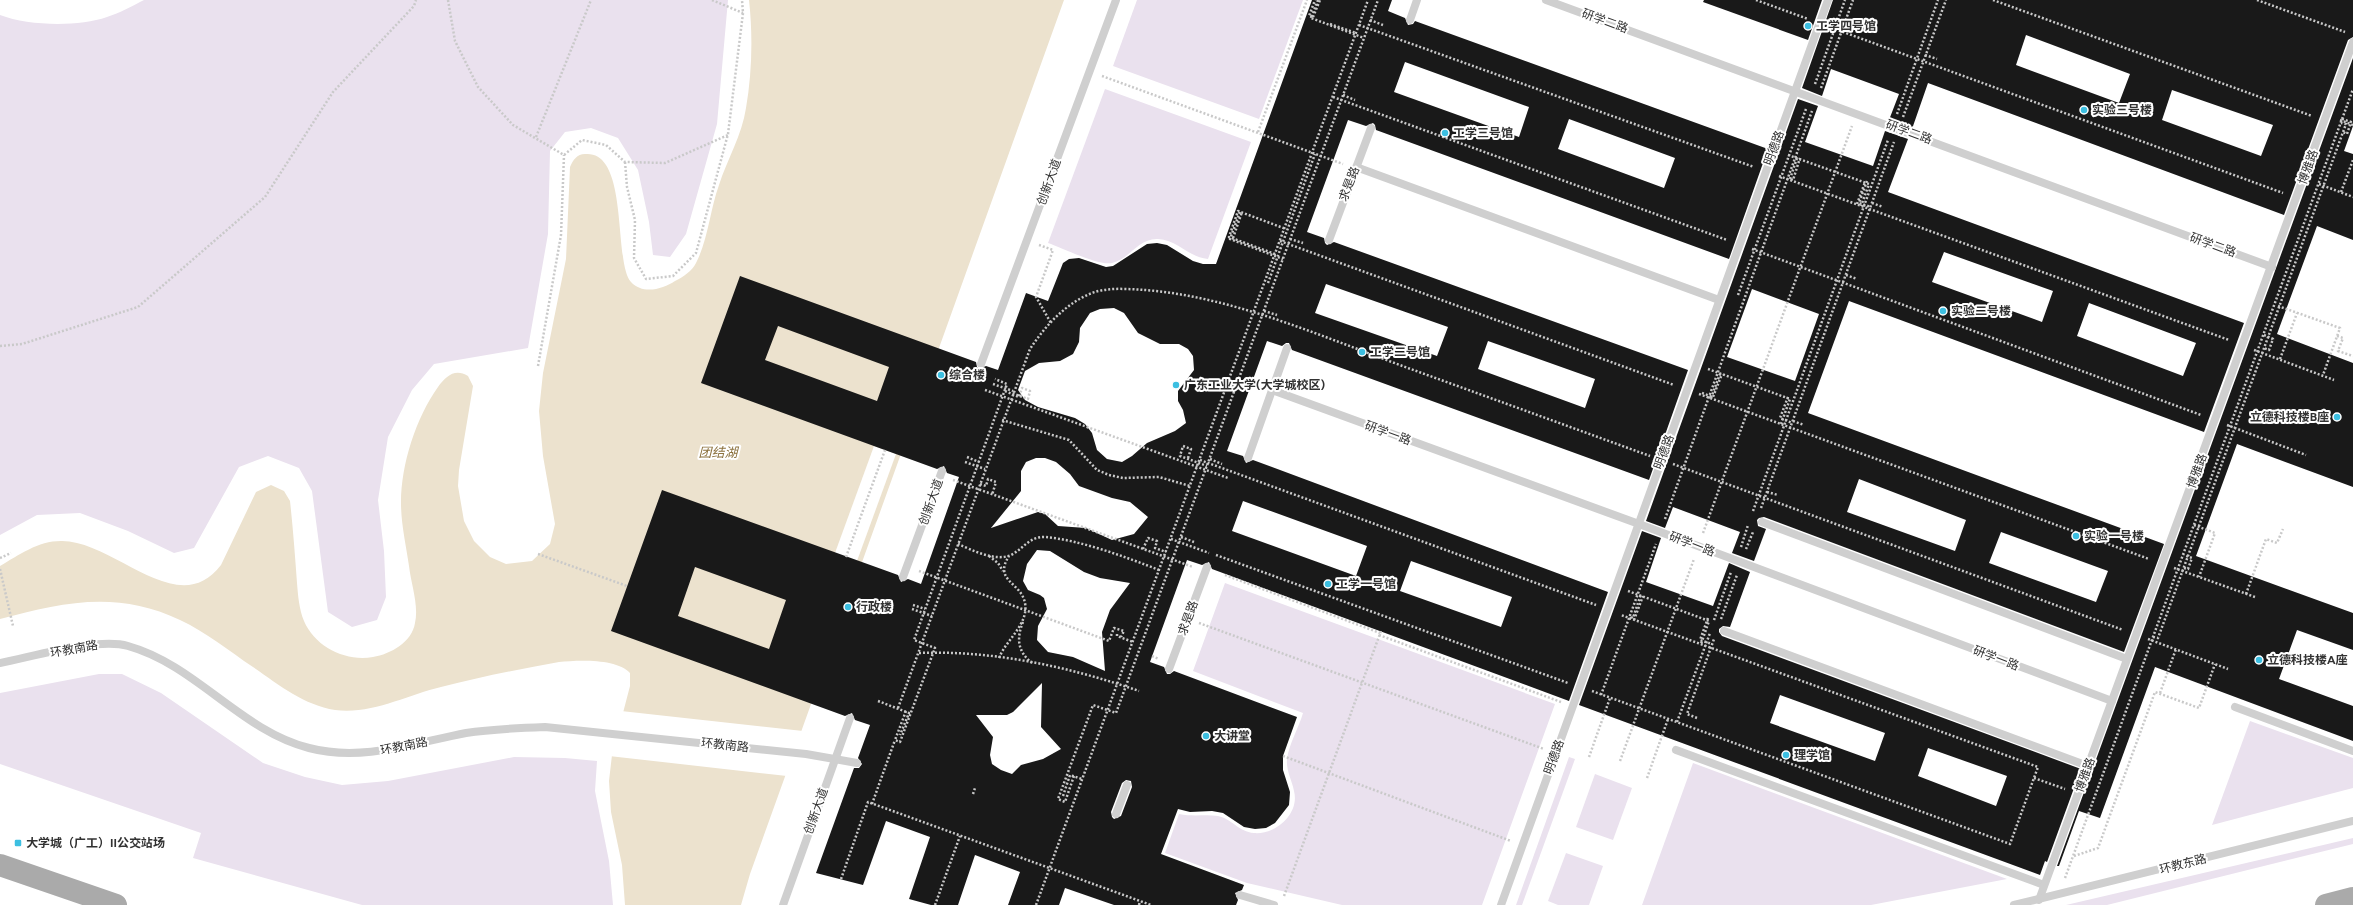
<svg xmlns="http://www.w3.org/2000/svg" width="2353" height="905" font-family="Figtree,'Noto Sans SC',sans-serif">
<style>
.green{fill:#eae1ee}
.water{fill:#ece2ce}
.pier{fill:#fff}
.building{fill:#191919;fill-rule:evenodd}
.lines{fill:none;stroke-linecap:round;stroke-linejoin:round}
.path{stroke:#c9c9c9;stroke-width:2.5;stroke-dasharray:2 2;stroke-linecap:butt}
.lane{stroke:#cfcfcf;stroke-width:8}
.primary{stroke:#aaa;stroke-width:22}
.poi-dot{fill:#3cbfe1;stroke:#fff;stroke-width:1.5}
.labels{text-anchor:middle;stroke-width:4;stroke-linejoin:round;paint-order:stroke}
.street-label{font-size:12px;fill:#323232;stroke:#fff}
.poi-label{font-size:12px;font-weight:bold;fill:#323232;stroke:#fff;text-anchor:start}
.water-label{font-size:13px;font-style:italic;fill:#8c723f;stroke:#fff}
</style>
<rect width="100%" height="100%" fill="#fff"/>
<g class="green">
<path d="M144,0H728L717,124L686,234L670,257L653,255L649,222L638,170L618,138L591,128L565,132L550,151L548,234L528,348L434,364L412,390L388,437L378,500L384,551L386,597L377,620L352,627L328,612L312,491L299,468L268,456L239,467L194,548L174,553L128,531L80,513L37,515L0,535V15C29,26 78,27 107,17C120,13 132,6 144,0Z"/>
<path d="M1137,0H1303L1259,119L1113,66Z"/>
<path d="M1105,89L1251,142L1208,259C1188,257 1178,240 1158,239C1138,238 1130,259 1112,263C1098,266 1063,248 1048,243Z"/>
<path d="M1225,583L1555,704L1482,905H1342L1247,883L1165,853L1179,814C1194,817 1206,814 1218,816C1232,819 1239,832 1254,833C1275,835 1300,814 1294,791C1292,780 1286,771 1287,759C1289,744 1299,727 1303,713L1193,671Z"/>
<path d="M99,674H122L161,693L263,763L305,777L342,785L388,781L514,757L565,758L597,761L595,791L609,861L613,905H362L193,858L201,833L0,764V693Z"/>
<path d="M2250,721L2353,758V788L2212,825Z"/>
<path d="M1569,757L1575,759L1522,905H1516Z"/>
<path d="M1693,763L2007,879L1871,905H1642Z"/>
<path d="M1595,774L1632,788L1613,840L1576,827Z"/>
<path d="M2353,838V844L2107,905H2066Z"/>
<path d="M1566,853L1603,866L1589,905H1558L1548,901Z"/>
</g>
<path class="water" d="M749,0H1064L750,874L741,905H625L622,865L611,812L609,781L612,755L630,686V673C617,658 577,660 559,662C520,669 480,677 441,687C407,695 371,715 335,710C304,705 279,685 253,667C229,651 206,632 180,620C118,590 62,602 0,619V566C19,555 38,541 61,541C114,540 178,622 221,565L256,492L271,485L284,491L290,501C293,528 295,556 297,583C298,595 299,609 304,621C315,647 346,662 373,657C391,654 412,642 415,623C419,605 411,584 409,566C406,545 401,524 401,503C401,464 416,418 438,387C446,376 455,368 468,376L473,386L459,470L458,486L464,521L474,541L490,557L506,564L532,561L550,544L555,524L543,456L539,411L543,373L566,259L570,167C573,160 577,154 585,154C630,150 613,263 631,282C643,295 663,289 675,281C683,277 692,271 696,263C708,240 710,210 719,185C727,160 742,135 746,108C752,73 753,36 749,0Z"/>
<g class="pier">
<path d="M874,446L896,454L857,561L835,553Z"/>
<path d="M621,711L803,731L787,776L609,756Z"/>
</g>
<g class="building">
<path d="M1312,0H1392L1388,11L1405,18L1408,25L1413,24L1415,21L1768,149L1729,259L1376,130L1375,125L1373,123L1366,126L1348,120L1307,232L1324,238L1325,243L1327,245L1334,242L1688,370L1649,480L1292,350L1289,343H1286L1282,346L1267,341L1227,451L1243,456L1246,463L1253,460L1608,592L1569,701L1212,569L1209,562L1202,565L1187,560L1150,662L1164,667L1167,674H1170L1174,671L1297,717L1283,756V770L1290,792L1289,805L1275,823L1266,828L1255,829L1244,827L1223,813L1212,811L1190,812L1178,809L1161,854L1244,885L1242,890L1235,893L1238,900L1236,905H1114L1065,888L1059,905H1008L1020,872L975,855L958,905H931L909,899L930,837L886,821L863,885L816,873L854,768H859L862,764L858,758L870,725L855,720L852,713L845,716L611,631L662,490L898,575L901,582L908,579L921,584L959,477L947,473L944,466L937,469L701,383L740,276L976,362L977,367L979,369L986,366L998,370L1026,293L1048,301L1063,263L1069,259L1079,258L1106,267L1113,266L1147,244L1157,243L1167,245L1193,261L1203,264H1216ZM1405,62L1529,107L1519,137L1394,92ZM1569,119L1675,158L1664,188L1558,149ZM1326,284L1448,327L1437,356L1315,313ZM1114,308L1124,313L1138,333L1160,344H1179L1188,349L1193,356L1194,370L1178,391V401L1183,410L1186,423L1175,431L1147,443L1132,456L1122,462L1107,459L1097,450L1092,433L1085,424L1075,418L1038,407L1025,400L1018,390L1025,371L1039,363L1060,361L1073,354L1079,342L1080,328L1090,313L1100,309ZM778,326L889,367L877,401L765,360ZM1488,341L1595,379L1585,408L1478,369ZM1036,458H1045L1056,462L1070,474L1079,486L1112,498L1130,502L1148,517L1134,534L1112,540L1086,528L1058,526L1045,514L1038,512L991,528L1021,491V471L1026,462ZM1243,501L1367,546L1356,576L1232,531ZM1037,550L1050,551L1084,572L1100,578L1130,583L1110,610L1102,632L1105,671L1073,657L1048,652L1037,640L1038,626L1047,609L1044,598L1040,595L1028,590L1023,581L1027,564ZM1411,561L1512,597L1501,627L1400,591ZM695,567L786,600L769,649L678,616ZM1042,683L1041,727L1061,749L1043,759L1021,765L1012,774L1001,770L992,764L990,755L993,737L976,715H1007L1013,712ZM1126,780L1131,781L1132,787L1121,816L1114,819L1112,817L1111,812L1122,783Z"/>
<path d="M1704,0H1822L1808,40L1703,2Z"/>
<path d="M1833,0H2353V37L2348,40L2284,215L1928,83L1912,129L1889,120L1899,94L1831,69L1822,96L1802,88ZM2026,35L2130,74L2119,103L2016,65ZM2172,90L2273,125L2261,156L2162,120Z"/>
<path d="M2353,58V126L2344,151L2353,154V240L2317,226L2277,334L2353,363V487L2237,444L2196,556L2353,613V650L2297,630L2279,679L2353,706V741L2155,667L2100,818L2079,811L2059,866H2057Z"/>
<path d="M1798,99L1818,106L1805,142L1873,166L1885,131L1908,139L1888,192L2244,323L2204,432L1849,301L1808,413L2164,544L2124,652L1764,517L1759,518L1757,520L1758,526L1766,529L1754,561L1732,553L1740,532L1673,507L1665,528L1646,521ZM1944,252L2053,291L2042,322L1932,282ZM1752,289L1819,314L1795,381L1727,357ZM2089,303L2196,343L2183,376L2077,336ZM1859,479L1966,520L1955,551L1847,512ZM2001,532L2108,571L2096,602L1989,563Z"/>
<path d="M1642,531L1661,538L1646,582L1713,606L1729,563L1750,572L1730,627L1723,626L1719,629V632L1722,636L2081,769L2047,862L2045,861L2040,875L1579,705ZM1780,695L1885,733L1875,761L1770,723ZM1928,748L2007,776L1996,806L1918,776Z"/>
</g>
<g class="lines">
<g class="path">
<path d="M448,0L455,41L478,87L513,125L564,155L582,140L606,145L625,162L665,163L728,135"/>
<path d="M712,0L743,13"/>
<path d="M1318,0L1311,18L1364,38"/>
<path d="M1756,0L1808,19"/>
<path d="M1993,0L2312,116"/>
<path d="M2257,0L2345,32"/>
<path d="M1312,17L1309,16L1315,0"/>
<path d="M1313,17L1320,0"/>
<path d="M1370,20L1383,25"/>
<path d="M1330,24L1356,33"/>
<path d="M1359,25L1754,167"/>
<path d="M1835,29L2283,193"/>
<path d="M1925,55L1937,59"/>
<path d="M1102,76L1343,164"/>
<path d="M1815,84L1845,0"/>
<path d="M1821,88L1853,0"/>
<path d="M1343,95L1355,100"/>
<path d="M1333,97L1727,240"/>
<path d="M1897,114L1938,0"/>
<path d="M1903,117L1946,0"/>
<path d="M2342,119L2351,122L2347,134L2343,132"/>
<path d="M2340,120L2353,125"/>
<path d="M1258,132L1307,0"/>
<path d="M536,137L591,0"/>
<path d="M1788,155L1869,184L1861,206"/>
<path d="M625,162L627,187L635,220L634,258L646,279L673,276L696,253L728,134L743,13L742,0"/>
<path d="M1779,176L2229,340"/>
<path d="M1790,179L1797,158"/>
<path d="M1791,179L1793,180L1800,158"/>
<path d="M1867,181L1859,203L1871,207"/>
<path d="M2319,184L2353,197"/>
<path d="M2341,192L2353,160"/>
<path d="M1872,203L1883,207"/>
<path d="M1857,204L1865,182"/>
<path d="M1240,212L1230,239L1283,259"/>
<path d="M1233,238L1242,212"/>
<path d="M1290,239L1303,243"/>
<path d="M1280,241L1674,385"/>
<path d="M1039,245L1053,250L1036,297L1051,323"/>
<path d="M1752,249L2201,415"/>
<path d="M1275,254L1229,237L1238,211L1286,229"/>
<path d="M1846,275L1857,279"/>
<path d="M1268,283L1315,154"/>
<path d="M1738,295L1806,109"/>
<path d="M2278,306L2340,328L2323,375"/>
<path d="M1264,311L1277,315"/>
<path d="M2264,335L2273,339L2269,350L2264,348"/>
<path d="M2337,336L2343,338L2338,351L2353,356"/>
<path d="M0,346L22,344L138,307L265,197L333,92L414,6L416,0"/>
<path d="M2254,350L2334,380"/>
<path d="M2280,359L2297,313"/>
<path d="M538,366L561,235L564,155"/>
<path d="M1708,369L1790,399L1781,424"/>
<path d="M993,384L1013,391"/>
<path d="M985,390L1228,478"/>
<path d="M1005,391L1019,397L1022,388L1030,391L1028,399L1012,393"/>
<path d="M1702,393L1713,397L1722,374"/>
<path d="M1699,394L2149,559"/>
<path d="M1788,397L1780,418L1792,423"/>
<path d="M1711,398L1720,374"/>
<path d="M1002,420L1069,440L1097,470L1109,475L1123,478L1159,477L1190,486"/>
<path d="M1793,421L1804,425"/>
<path d="M2227,425L2306,455"/>
<path d="M967,457L979,462"/>
<path d="M1188,458L1191,449L1183,446L1180,456L1207,466"/>
<path d="M1210,459L1222,464"/>
<path d="M1200,460L1596,605"/>
<path d="M965,462L985,469"/>
<path d="M1673,464L2123,630"/>
<path d="M953,480L1193,567"/>
<path d="M980,484L986,486L988,479L996,482L992,495"/>
<path d="M1767,492L1778,495"/>
<path d="M1761,508L1894,142"/>
<path d="M1753,511L1888,140"/>
<path d="M1665,519L1812,111"/>
<path d="M2194,525L2215,533L2199,577"/>
<path d="M1703,533L1852,126"/>
<path d="M1181,537L1194,542"/>
<path d="M1171,539L1209,553"/>
<path d="M958,544C972,550 995,562 1011,555C1023,549 1030,536 1045,537C1080,540 1126,557 1159,570"/>
<path d="M1741,547L1748,525"/>
<path d="M1143,549L1148,538L1157,541L1155,548L1166,552"/>
<path d="M1746,549L1753,532"/>
<path d="M538,554L627,586"/>
<path d="M1216,555L1568,683"/>
<path d="M989,556L998,563L1003,571"/>
<path d="M846,557L885,450"/>
<path d="M0,558L11,553"/>
<path d="M2174,568L2255,597"/>
<path d="M2184,568L2188,569L2192,558L2184,555"/>
<path d="M0,569L13,626"/>
<path d="M919,571L1109,641L1114,628L1124,631L1121,637"/>
<path d="M1225,575L1380,633"/>
<path d="M1628,591L1709,621L1701,644"/>
<path d="M2246,594L2266,539L2277,543L2283,529"/>
<path d="M913,605L925,609"/>
<path d="M912,609L932,616"/>
<path d="M1631,617L1633,618L1641,594"/>
<path d="M1708,618L1700,640L1712,644"/>
<path d="M1721,619L1737,575"/>
<path d="M1634,620L1643,596"/>
<path d="M1714,620L1731,572"/>
<path d="M1023,622C1016,639 1018,652 1032,663"/>
<path d="M1199,623L1544,749"/>
<path d="M1117,634V636L1133,642"/>
<path d="M1379,635L1561,702"/>
<path d="M2153,637L2158,638L2346,124L2341,123"/>
<path d="M2148,639L2228,669"/>
<path d="M919,653C993,650 1070,667 1139,691"/>
<path d="M1152,656L1159,659"/>
<path d="M999,658C1006,640 1029,624 1025,603C1021,582 993,581 1009,556"/>
<path d="M1592,691L2010,844L2038,767L1621,615"/>
<path d="M2160,693L2176,649"/>
<path d="M1601,695L1656,544"/>
<path d="M878,701L909,713L900,735"/>
<path d="M898,708L1030,349C1045,326 1066,303 1092,293C1108,287 1128,289 1145,290C1237,297 1332,341 1419,372C1496,400 1573,428 1650,456"/>
<path d="M906,711L895,740L900,742L935,648L914,640L1007,384L995,379"/>
<path d="M1697,718L1687,714L1714,639"/>
<path d="M1677,722L1710,633"/>
<path d="M1283,756L1511,841"/>
<path d="M1589,757L1610,698"/>
<path d="M1620,761L1694,559"/>
<path d="M1074,776L1065,802L1058,799L1093,705L1116,713L1378,0"/>
<path d="M1647,778L1668,719"/>
<path d="M2034,778L2065,789"/>
<path d="M973,794L975,788"/>
<path d="M1063,796L1070,775L1082,779"/>
<path d="M872,804L895,740"/>
<path d="M2074,856L2098,848L2155,692L2199,708L2215,664"/>
<path d="M2065,878L2353,89"/>
<path d="M841,879L868,802L1151,905"/>
<path d="M1284,896L1381,631"/>
<path d="M935,905L960,836"/>
<path d="M1036,905L1368,0"/>
<path d="M1139,905L1140,901"/>
</g>
<g class="lane">
<path d="M1546,0L2272,267"/>
<path d="M1410,20L1417,0"/>
<path d="M1356,167L1719,300"/>
<path d="M1329,240L1371,128"/>
<path d="M981,364L1116,0"/>
<path d="M1272,390L1639,524L2112,701"/>
<path d="M1248,458L1287,348"/>
<path d="M1762,522L2127,659"/>
<path d="M903,577L942,471"/>
<path d="M1724,631L2088,766"/>
<path d="M0,663C32,657 98,637 128,646C196,665 241,731 309,748C362,762 414,743 466,733C492,729 518,728 545,727L806,754L857,763"/>
<path d="M1169,669L1207,567"/>
<path d="M2235,707L2353,751"/>
<path d="M1676,750L2044,885"/>
<path d="M1116,814L1127,785"/>
<path d="M1240,895L1274,905"/>
<path d="M2039,900L2353,42"/>
<path d="M783,905L850,718"/>
<path d="M1501,905L1828,0"/>
<path d="M2014,905L2353,821"/>
</g>
<g class="primary">
<path d="M0,865L116,905"/>
<path d="M2326,905L2353,898"/>
</g>
</g>
<g class="poi-dot">
<circle cx="1808" cy="26" r="4"/>
<circle cx="2084" cy="110" r="4"/>
<circle cx="1445" cy="133" r="4"/>
<circle cx="1943" cy="311" r="4"/>
<circle cx="1362" cy="352" r="4"/>
<circle cx="941" cy="375" r="4"/>
<circle cx="1176" cy="385" r="4"/>
<circle cx="2337" cy="417" r="4"/>
<circle cx="2076" cy="536" r="4"/>
<circle cx="1328" cy="584" r="4"/>
<circle cx="848" cy="607" r="4"/>
<circle cx="2259" cy="660" r="4"/>
<circle cx="1206" cy="736" r="4"/>
<circle cx="1786" cy="755" r="4"/>
<rect x="14" y="839" width="8" height="8" rx="2"/>
</g>
<g class="labels">
<g class="street-label">
<text transform="translate(1605 21) rotate(20)" y="4">研学二路</text>
<text transform="translate(1909 132) rotate(20)" y="4">研学二路</text>
<text transform="translate(1774 148) rotate(-70)" y="4">明德路</text>
<text transform="translate(2308 167) rotate(-70)" y="4">博雅路</text>
<text transform="translate(1049 182) rotate(-70)" y="4">创新大道</text>
<text transform="translate(1349 184) rotate(-69)" y="4">求是路</text>
<text transform="translate(2213 245) rotate(20)" y="4">研学二路</text>
<text transform="translate(1388 433) rotate(20)" y="4">研学一路</text>
<text transform="translate(1664 452) rotate(-70)" y="4">明德路</text>
<text transform="translate(2197 471) rotate(-70)" y="4">博雅路</text>
<text transform="translate(931 502) rotate(-70)" y="4">创新大道</text>
<text transform="translate(1692 544) rotate(21)" y="4">研学一路</text>
<text transform="translate(1188 618) rotate(-70)" y="4">求是路</text>
<text transform="translate(74 649) rotate(-10)" y="4">环教南路</text>
<text transform="translate(1996 658) rotate(21)" y="4">研学一路</text>
<text transform="translate(725 745) rotate(6)" y="4">环教南路</text>
<text transform="translate(404 746) rotate(-11)" y="4">环教南路</text>
<text transform="translate(1554 757) rotate(-70)" y="4">明德路</text>
<text transform="translate(2085 775) rotate(-70)" y="4">博雅路</text>
<text transform="translate(816 811) rotate(-70)" y="4">创新大道</text>
<text transform="translate(2183 864) rotate(-14)" y="4">环教东路</text>
</g>
<g class="poi-label">
<text x="1816" y="30">工学四号馆</text>
<text x="2092" y="114">实验三号楼</text>
<text x="1453" y="137">工学三号馆</text>
<text x="1951" y="315">实验二号楼</text>
<text x="1370" y="356">工学二号馆</text>
<text x="949" y="379">综合楼</text>
<text x="1184" y="389">广东工业大学(大学城校区)</text>
<text x="2329" y="421" text-anchor="end">立德科技楼B座</text>
<text x="2084" y="540">实验一号楼</text>
<text x="1336" y="588">工学一号馆</text>
<text x="856" y="611">行政楼</text>
<text x="2267" y="664">立德科技楼A座</text>
<text x="1214" y="740">大讲堂</text>
<text x="1794" y="759">理学馆</text>
<text x="26" y="847">大学城（广工）II公交站场</text>
</g>
<g class="water-label">
<text x="718" y="457">团结湖</text>
</g>
</g>
</svg>
